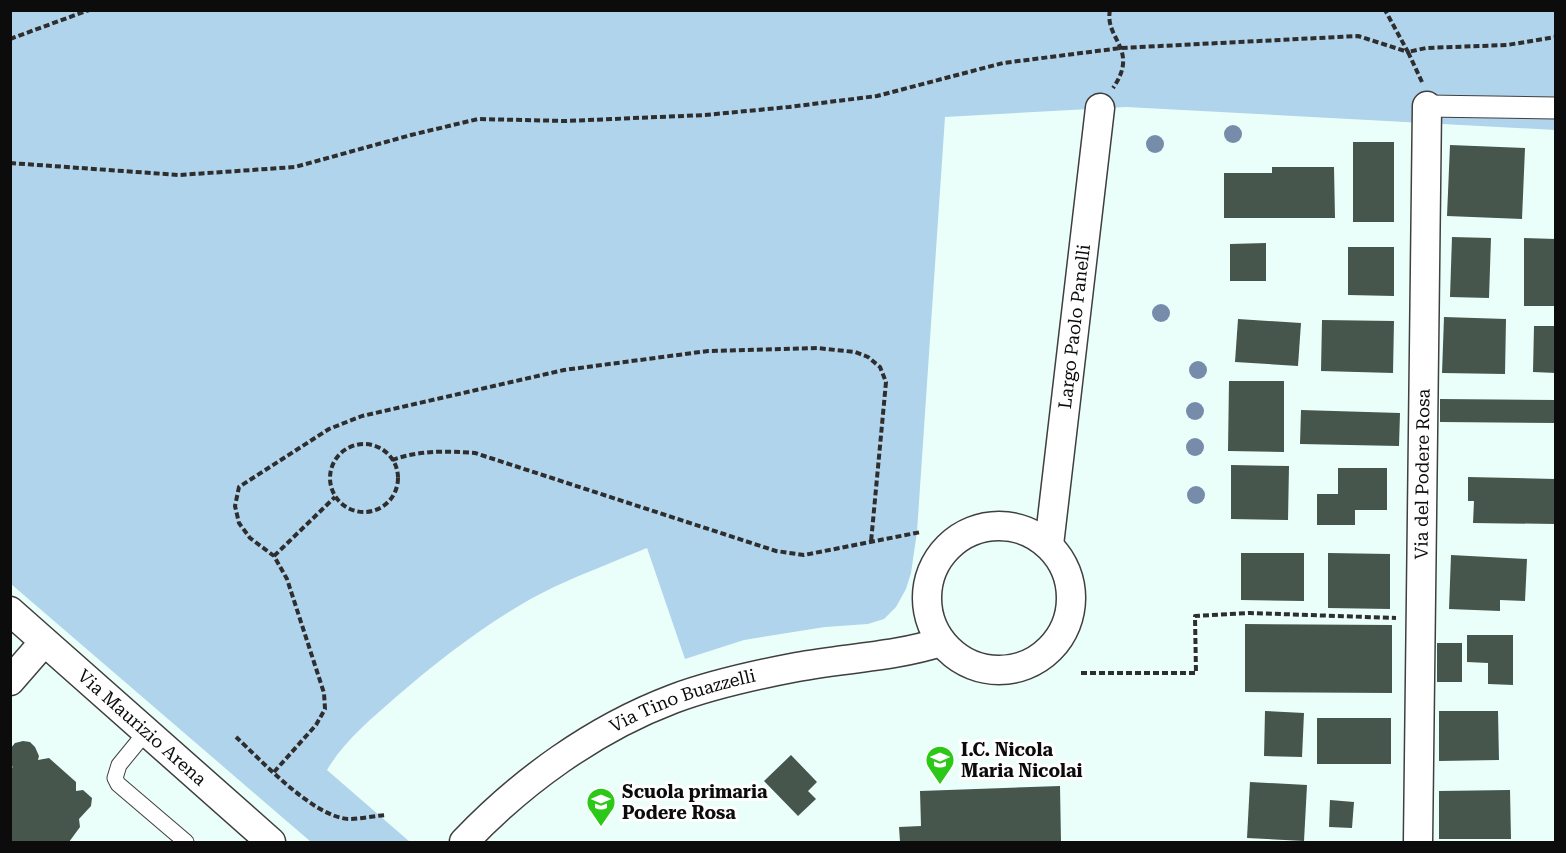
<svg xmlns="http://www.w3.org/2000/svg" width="1566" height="853" font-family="'Roboto Serif',serif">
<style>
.green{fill:#b1d4ed}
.building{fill:#47564c}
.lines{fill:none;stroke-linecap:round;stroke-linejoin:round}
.service-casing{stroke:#3f3f3f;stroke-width:17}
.pedestrian-casing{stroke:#3f3f3f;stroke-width:23}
.minor-casing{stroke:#3f3f3f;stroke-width:31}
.path{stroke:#2e2e2e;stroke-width:4;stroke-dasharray:6 3;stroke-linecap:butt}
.service{stroke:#fff;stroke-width:15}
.pedestrian{stroke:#fff;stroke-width:21}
.minor{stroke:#fff;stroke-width:28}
.tree{fill:#768caa}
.labels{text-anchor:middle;stroke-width:6;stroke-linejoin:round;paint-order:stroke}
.street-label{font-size:18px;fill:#0c0c0c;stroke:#fff}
.poi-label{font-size:18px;font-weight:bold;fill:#0c0c0c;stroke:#fff;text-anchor:start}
</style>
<rect width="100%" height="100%" fill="#ebfffa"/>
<path class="green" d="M11,11H1555V130L1126,107L945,117L917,532L911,573L906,589L896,607L884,619L868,624L825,627L744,640L685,659L647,548C616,561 584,573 554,587C499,613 441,658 396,697C371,719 344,741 327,770L410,842H311L11,584Z"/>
<g class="building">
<rect x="1353" y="142" width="41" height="80"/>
<path d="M1450,145L1525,148L1522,219L1447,216Z"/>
<path d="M1272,167H1334L1335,218H1224V173H1272Z"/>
<path d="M1452,237L1491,238L1489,298L1450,297Z"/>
<path d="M1524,238L1556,239V306H1524Z"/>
<path d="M1266,243V281H1230V244Z"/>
<path d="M1348,247H1394V296L1348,295Z"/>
<path d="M1444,317L1506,319L1505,374L1442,373Z"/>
<path d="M1238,319L1301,323L1298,366L1235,362Z"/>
<path d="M1322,320L1394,321L1393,373L1321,371Z"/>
<path d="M1534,326H1556V373L1533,372Z"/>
<path d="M1229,381H1284V452L1228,451Z"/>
<path d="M1440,399L1556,400V423L1440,422Z"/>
<path d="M1301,410L1400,413L1399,446L1300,444Z"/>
<path d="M1231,465L1289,466L1288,520L1231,519Z"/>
<path d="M1338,468H1387V510H1355V525H1317V494H1338Z"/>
<path d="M1468,477L1556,479V524L1473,523L1474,501H1468Z"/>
<path d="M1241,553H1304V601L1241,600Z"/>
<path d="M1328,553L1390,554V609L1328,608Z"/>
<path d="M1451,555L1527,559L1525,601L1500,600V611L1449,609Z"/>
<path d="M1245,624L1392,625V693L1245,692Z"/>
<path d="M1467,635H1513V685L1488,684V663L1467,662Z"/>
<rect x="1437" y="643" width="25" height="39"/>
<path d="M1265,711L1304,713L1302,757L1264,756Z"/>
<path d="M1439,711H1498L1499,760L1439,761Z"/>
<rect x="1317" y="718" width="74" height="46"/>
<path d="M23,741L30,742L35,747L39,756L38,760L49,758L76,782V791L83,790L92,798L91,806L79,819L80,827L69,842H10V769L13,767L10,765V749L15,743Z"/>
<path d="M791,755L817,782L808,791L816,799L798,816L764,781Z"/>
<path d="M1250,782L1307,785L1304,841L1247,838Z"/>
<path d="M1060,786L1061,842H900L899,827L921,826L920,791Z"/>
<path d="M1510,790L1511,839H1439V791Z"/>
<path d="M1330,800L1354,802L1352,828L1329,827Z"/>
</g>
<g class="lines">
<g class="service-casing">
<path id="service" d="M146,732L119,765L115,778L118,784L186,842"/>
</g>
<g class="pedestrian-casing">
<path id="pedestrian" d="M1427,106L1556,108"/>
</g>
<g class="minor-casing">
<g id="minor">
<circle cx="999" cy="598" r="72"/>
<path id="s1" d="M1049,545L1100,108"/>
<path id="s2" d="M10,611L271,842"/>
<path d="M10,681L44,642"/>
<path id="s3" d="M464,842C522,781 594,729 673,699C713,684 755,675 797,667C845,658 894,657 941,642"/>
<path id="s4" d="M1418,842L1427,106"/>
</g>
</g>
<g class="path">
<path d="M1110,10C1104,39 1140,49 1113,88"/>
<path d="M10,39L89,10"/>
<path d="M1422,82L1408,52L1426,48L1507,45L1556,37"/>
<path d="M10,163L179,175L295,167L411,135L478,119L566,121L705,115L789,107L877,96L1003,63L1121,48L1358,36L1408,52L1385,10"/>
<circle cx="364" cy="478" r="34"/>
<path d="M392,460C420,450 446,451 475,453L776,551L804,555L921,532"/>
<path d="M274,556L335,497"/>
<path d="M1081,673H1196L1195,616L1250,613L1396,618"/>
<path d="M236,737C262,761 312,816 348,819C360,819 374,816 386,815"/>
<path d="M274,772L316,725L325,709L324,693L287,579L274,556L250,538L239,523L235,506L239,487L329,429L362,416L564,370L708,351L817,348L855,352L868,357L880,367L886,382L871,542"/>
</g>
<use href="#service" class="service"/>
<use href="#pedestrian" class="pedestrian"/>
<use href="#minor" class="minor"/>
</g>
<g class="tree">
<circle cx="1233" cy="134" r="9"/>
<circle cx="1155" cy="144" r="9"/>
<circle cx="1161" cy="313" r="9"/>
<circle cx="1198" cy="370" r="9"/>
<circle cx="1195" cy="411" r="9"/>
<circle cx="1195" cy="447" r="9"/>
<circle cx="1196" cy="495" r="9"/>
</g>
<defs>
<g id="school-pin" transform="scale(1.5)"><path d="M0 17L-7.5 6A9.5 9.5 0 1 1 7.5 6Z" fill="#2bc818" stroke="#fff"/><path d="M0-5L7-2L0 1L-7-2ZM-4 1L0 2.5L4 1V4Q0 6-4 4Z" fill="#fff"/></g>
</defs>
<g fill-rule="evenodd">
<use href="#school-pin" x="940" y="760"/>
<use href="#school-pin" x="601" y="802"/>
</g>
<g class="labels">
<g class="street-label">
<text dy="6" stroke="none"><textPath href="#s1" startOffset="220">Largo Paolo Panelli</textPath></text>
<text dy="6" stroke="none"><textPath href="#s4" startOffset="368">Via del Podere Rosa</textPath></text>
<text dy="6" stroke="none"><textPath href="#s3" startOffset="264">Via Tino Buazzelli</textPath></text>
<text dy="6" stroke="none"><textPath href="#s2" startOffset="176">Via Maurizio Arena</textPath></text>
</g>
<g class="poi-label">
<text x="961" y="756">I.C. Nicola<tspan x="961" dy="21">Maria Nicolai</tspan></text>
<text x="622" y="798">Scuola primaria<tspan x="622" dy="21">Podere Rosa</tspan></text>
</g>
</g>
<rect width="1566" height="853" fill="none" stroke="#0c0c0c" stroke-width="24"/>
</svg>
